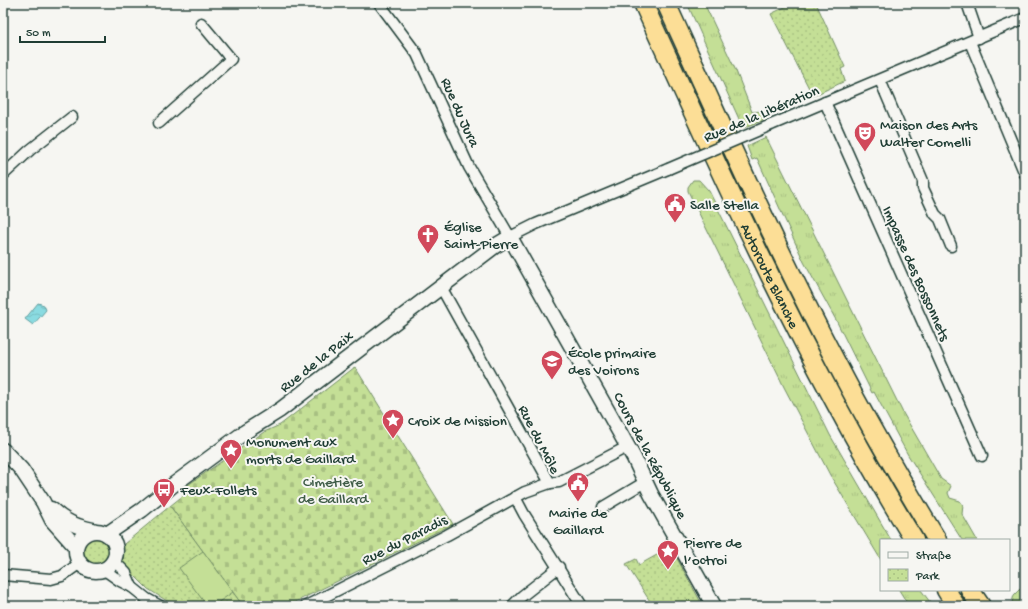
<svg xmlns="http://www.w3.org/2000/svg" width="1028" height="609" font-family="'Gochi Hand',sans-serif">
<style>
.grass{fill:url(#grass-tufts);stroke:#728e65}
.cemetery{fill:url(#cemetery-stones);stroke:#728e65}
.park{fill:url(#park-dots);stroke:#728e65}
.pitch{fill:#c4df96;stroke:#728e65}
.water{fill:url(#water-waves);stroke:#5f9c9c}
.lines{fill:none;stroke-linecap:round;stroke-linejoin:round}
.street-casing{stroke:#1f3d34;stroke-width:13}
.secondary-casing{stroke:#1f3d34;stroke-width:17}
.highway-casing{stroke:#1f3d34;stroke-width:21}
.street{stroke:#f6f6f2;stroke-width:10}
.secondary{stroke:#f6f6f2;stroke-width:14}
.highway{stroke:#fcde96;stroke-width:18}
.street-bridge-casing{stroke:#1f3d34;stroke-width:13;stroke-linecap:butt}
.street-bridge{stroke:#f6f6f2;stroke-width:10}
.labels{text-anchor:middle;stroke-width:4;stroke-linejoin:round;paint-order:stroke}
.street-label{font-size:15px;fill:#1f3d34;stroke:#f6f6f2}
.poi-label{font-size:15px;fill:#1f3d34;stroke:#f6f6f2;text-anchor:start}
.park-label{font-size:15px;fill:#405d48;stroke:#f6f6f2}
</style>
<defs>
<pattern id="grass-tufts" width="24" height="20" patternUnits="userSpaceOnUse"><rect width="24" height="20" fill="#c4df96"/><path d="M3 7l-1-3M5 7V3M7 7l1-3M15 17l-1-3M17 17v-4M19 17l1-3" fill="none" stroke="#a8c082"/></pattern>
<pattern id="cemetery-stones" width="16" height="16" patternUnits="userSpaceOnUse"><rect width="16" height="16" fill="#c4df96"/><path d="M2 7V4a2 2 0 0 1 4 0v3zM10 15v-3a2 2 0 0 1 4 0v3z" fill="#a8c082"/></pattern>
<pattern id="park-dots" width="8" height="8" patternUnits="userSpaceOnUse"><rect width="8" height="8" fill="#c4df96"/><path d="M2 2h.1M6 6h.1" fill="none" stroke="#a8c082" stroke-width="1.8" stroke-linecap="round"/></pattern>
<pattern id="water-waves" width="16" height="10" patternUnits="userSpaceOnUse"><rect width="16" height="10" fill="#8adbe1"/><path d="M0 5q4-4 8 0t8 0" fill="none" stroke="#77bdc2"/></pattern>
</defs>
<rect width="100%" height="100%" fill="#f6f6f2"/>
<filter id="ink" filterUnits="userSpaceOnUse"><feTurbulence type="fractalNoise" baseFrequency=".025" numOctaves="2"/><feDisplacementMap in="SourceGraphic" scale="8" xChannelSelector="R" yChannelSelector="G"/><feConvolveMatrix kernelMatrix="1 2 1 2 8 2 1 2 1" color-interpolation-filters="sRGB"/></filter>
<g filter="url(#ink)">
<g class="grass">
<path d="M687,3H704L736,71L752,112L761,111L767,119L743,128Z"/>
<path d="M766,137L903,413L941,479L951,486L948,493L950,498L960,501L963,505L962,514L977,540H962L908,455L874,392L872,393L836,320L804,262L757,158L752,160L747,146Z"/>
<path d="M693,180H699L709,191L830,435L891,540H881V560L830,475L784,387L688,191V187Z"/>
<path d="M1020,589L1025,596V606H1011L1014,595Z"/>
<path d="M899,590H921L933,606H909Z"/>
</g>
<path class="cemetery" d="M355,367L453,524L287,606H243L170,506L185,494L182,489L264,432L280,425Z"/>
<g class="park">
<path d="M793,3H816L845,67L841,69L845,81L813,96L771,14Z"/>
<path d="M170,506L243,606H178L167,601L148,589L125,566L123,560L124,544Z"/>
<circle cx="95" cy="551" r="14"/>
<path d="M668,542L703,606H653L626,564L636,559L639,565L664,551L661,546Z"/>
</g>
<path class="pitch" d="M203,551L233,592L213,606H207L179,568Z"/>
<path class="water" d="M38,303L44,305L46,310L33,325L25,319Z"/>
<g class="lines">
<g class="street-casing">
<g id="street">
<path d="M379,3L417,54L469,167L510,237L536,224L668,169"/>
<path d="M967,3L979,38"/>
<path d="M970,42L1025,174"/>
<path d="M880,80L923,181V188L935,214L940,219L951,246"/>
<path d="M825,102L982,456"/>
<path d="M159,123L231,59L201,23"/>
<path d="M771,125L1025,18"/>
<path d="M3,175L30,150L72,117"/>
<path d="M441,287L550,483"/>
<path d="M515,497L524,514L582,606"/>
<path d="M603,507L645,482"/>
<path d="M113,560L126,573L132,587"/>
<path d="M103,569L120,581L132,587L147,599L160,606"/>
<path d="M3,575L51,579L62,576L80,563"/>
<path d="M306,606L447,535L525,492L550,483L559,482L627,447"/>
<path d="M512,606L522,596L559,567"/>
</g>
</g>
<g class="secondary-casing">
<g id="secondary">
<path d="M3,450L21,469L43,502L52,520L76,547"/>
<path d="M51,509C64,521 76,527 93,530"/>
<circle cx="96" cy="551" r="20"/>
<path d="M107,534L142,510L173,485L245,432L280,410L441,287L495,246L510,237L634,458L651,494L714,606"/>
</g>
</g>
<g class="highway-casing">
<g id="highway">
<path id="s1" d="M643,3C726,186 809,369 914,540"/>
<path d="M666,3C721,124 775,246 837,364C868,424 902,482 937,540"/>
<path d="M946,590L956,606"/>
<path d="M970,590L981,606"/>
</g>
</g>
<use href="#street" class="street"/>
<use href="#secondary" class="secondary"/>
<use href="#highway" class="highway"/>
<g class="street-bridge-casing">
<path id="street-bridge" d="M668,169L771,125"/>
</g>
<use href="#street-bridge" class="street-bridge"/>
</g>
</g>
<defs>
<g id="theatre-pin" transform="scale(1.15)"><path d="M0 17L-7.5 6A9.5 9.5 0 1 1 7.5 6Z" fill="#d1495b" stroke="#f6f6f2"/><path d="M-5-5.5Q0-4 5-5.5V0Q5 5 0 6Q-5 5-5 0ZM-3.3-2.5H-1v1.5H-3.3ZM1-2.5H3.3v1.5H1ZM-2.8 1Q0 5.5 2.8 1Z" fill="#fff"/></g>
<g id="civic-pin" transform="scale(1.15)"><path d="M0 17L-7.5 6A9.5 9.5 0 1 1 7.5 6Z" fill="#d1495b" stroke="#f6f6f2"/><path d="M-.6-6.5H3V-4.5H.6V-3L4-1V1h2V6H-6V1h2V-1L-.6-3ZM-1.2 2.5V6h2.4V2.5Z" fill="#fff"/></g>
<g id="church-pin" transform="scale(1.15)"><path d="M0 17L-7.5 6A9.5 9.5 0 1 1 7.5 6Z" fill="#d1495b" stroke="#f6f6f2"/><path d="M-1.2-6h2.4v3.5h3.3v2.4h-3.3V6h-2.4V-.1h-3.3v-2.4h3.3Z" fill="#fff"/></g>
<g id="school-pin" transform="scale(1.15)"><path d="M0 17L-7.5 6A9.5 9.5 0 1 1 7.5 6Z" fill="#d1495b" stroke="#f6f6f2"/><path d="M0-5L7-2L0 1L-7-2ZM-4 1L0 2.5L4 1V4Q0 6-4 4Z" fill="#fff"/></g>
<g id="sight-pin" transform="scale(1.15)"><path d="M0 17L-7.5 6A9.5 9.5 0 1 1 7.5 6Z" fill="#d1495b" stroke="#f6f6f2"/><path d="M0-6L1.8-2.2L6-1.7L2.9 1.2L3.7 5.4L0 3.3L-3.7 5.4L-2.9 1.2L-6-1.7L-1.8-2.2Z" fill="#fff"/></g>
<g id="bus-pin" transform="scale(1.15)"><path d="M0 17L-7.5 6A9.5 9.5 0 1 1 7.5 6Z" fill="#d1495b" stroke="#f6f6f2"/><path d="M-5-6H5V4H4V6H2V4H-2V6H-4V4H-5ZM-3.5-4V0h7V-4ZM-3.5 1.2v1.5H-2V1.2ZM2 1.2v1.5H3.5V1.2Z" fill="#fff"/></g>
</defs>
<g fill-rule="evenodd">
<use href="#theatre-pin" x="865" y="133"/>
<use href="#civic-pin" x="675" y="204"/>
<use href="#church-pin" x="428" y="235"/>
<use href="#school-pin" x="552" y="361"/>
<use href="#sight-pin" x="393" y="420"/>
<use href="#sight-pin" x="231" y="450"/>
<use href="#civic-pin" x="578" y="483"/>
<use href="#bus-pin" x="164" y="489"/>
<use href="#sight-pin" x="668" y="551"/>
</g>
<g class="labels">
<g class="street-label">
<text transform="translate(461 112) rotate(66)" y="5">Rue du Jura</text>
<text transform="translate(761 113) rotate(-23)" y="5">Rue de la Libération</text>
<text transform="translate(917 273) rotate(66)" y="5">Impasse des Bossonnets</text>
<text dy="5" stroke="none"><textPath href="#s1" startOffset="301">Autoroute Blanche</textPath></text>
<text transform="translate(316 361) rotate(-38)" y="5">Rue de la Paix</text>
<text transform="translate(540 439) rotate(63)" y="5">Rue du Môle</text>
<text transform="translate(651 455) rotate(62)" y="5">Cours de la République</text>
<text transform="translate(404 539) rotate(-27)" y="5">Rue du Paradis</text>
</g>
<g class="poi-label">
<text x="880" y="129">Maison des Arts<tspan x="880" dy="17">Walter Comelli</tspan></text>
<text x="690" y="209">Salle Stella</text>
<text x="444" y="231">Église<tspan x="444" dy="17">Saint-Pierre</tspan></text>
<text x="568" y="357">École primaire<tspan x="568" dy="17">des Voirons</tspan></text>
<text x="408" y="425">Croix de Mission</text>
<text x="246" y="446">Monument aux<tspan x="246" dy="17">morts de Gaillard</tspan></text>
<text x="180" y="494">Feux-Follets</text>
<text x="578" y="517" text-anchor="middle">Mairie de<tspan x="578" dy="17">Gaillard</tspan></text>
<text x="684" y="547">Pierre de<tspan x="684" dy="17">l’octroi</tspan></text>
</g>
<g class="park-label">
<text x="333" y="486">Cimetière<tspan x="333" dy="17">de Gaillard</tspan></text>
</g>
</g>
<rect width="1028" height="609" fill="none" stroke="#f6f6f2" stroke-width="16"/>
<rect x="8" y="8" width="1012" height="593" fill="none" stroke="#1f3d34" stroke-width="1.5" filter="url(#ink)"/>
<rect x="880" y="539" width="130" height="52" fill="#f6f6f2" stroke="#a0aca6"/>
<rect x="888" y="552" width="20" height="6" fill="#f6f6f2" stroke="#a0aca6"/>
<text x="916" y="559" font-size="12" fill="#1f3d34">Straße</text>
<rect x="888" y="569" width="20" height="12" fill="url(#park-dots)" stroke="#a0aca6"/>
<text x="916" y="579" font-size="12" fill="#1f3d34">Park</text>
<path d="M20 36v6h85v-6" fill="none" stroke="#1f3d34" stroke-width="2"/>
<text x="26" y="36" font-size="12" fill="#1f3d34" stroke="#f6f6f2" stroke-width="3" paint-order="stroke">50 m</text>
</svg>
